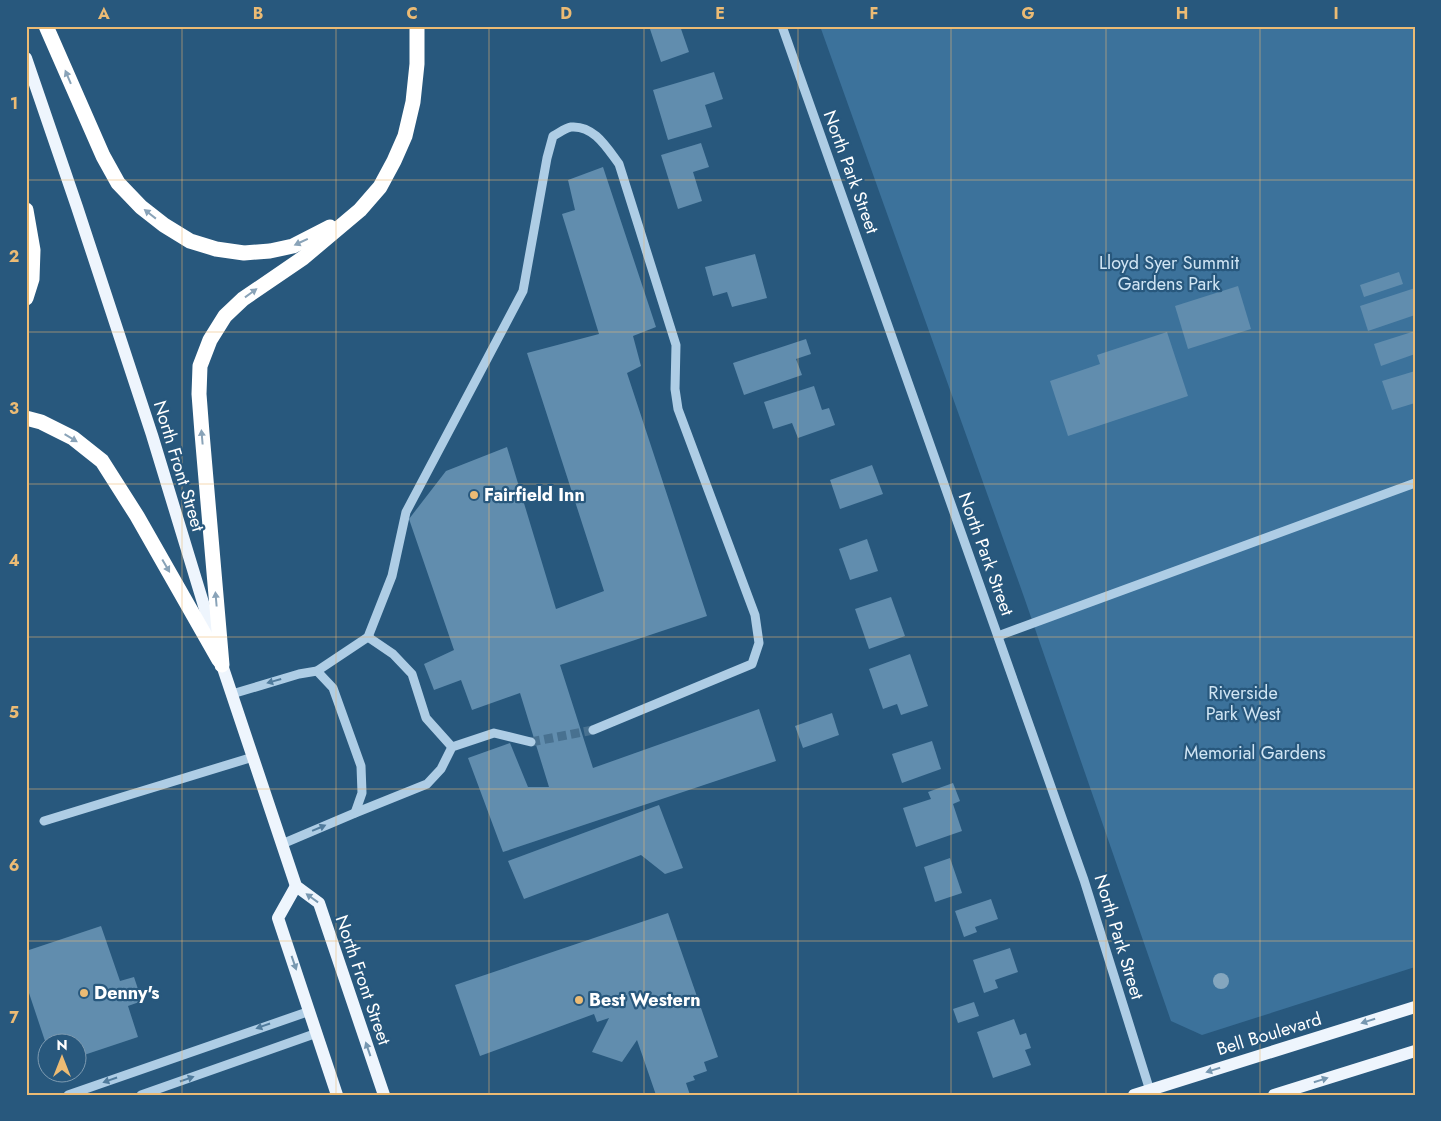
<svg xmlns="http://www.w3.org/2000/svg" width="1441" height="1121" font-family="Jost,sans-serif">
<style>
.green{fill:#3c729b}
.building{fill:#618dae}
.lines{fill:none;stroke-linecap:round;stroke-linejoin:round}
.minor-tunnel{stroke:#487190;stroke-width:9;stroke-dasharray:9 4.5;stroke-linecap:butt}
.minor{stroke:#aecde5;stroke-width:9}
.major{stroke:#eef5fd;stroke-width:12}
.highway{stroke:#fff;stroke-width:15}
.tree{fill:#84a6be}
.oneway{fill:#89a3b8}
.oneway2{fill:#507b9c}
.oneway3{fill:#7797b0}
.grid{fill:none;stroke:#ecbb74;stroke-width:1;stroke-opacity:0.55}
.poi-dot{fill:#ecbb74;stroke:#28587d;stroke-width:2}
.labels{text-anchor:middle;stroke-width:4.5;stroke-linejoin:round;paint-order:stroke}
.street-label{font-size:18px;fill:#fff;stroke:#28587d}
.park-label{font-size:18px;fill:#d0e5f4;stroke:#28587d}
.poi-label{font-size:18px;font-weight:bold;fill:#fff;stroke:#28587d;text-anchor:start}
.neatline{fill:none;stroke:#ecbb74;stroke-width:2}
.grid-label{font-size:16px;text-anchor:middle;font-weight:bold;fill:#ecbb74}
</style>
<rect width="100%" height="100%" fill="#28587d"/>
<path class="green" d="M820,26H1415V967L1202,1035L1171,1021L1024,597Z"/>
<g class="building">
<path d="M649,26H680L689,52L661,62Z"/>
<path d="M714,72L723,99L705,105L712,127L668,140L653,90Z"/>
<path d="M701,143L709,167L693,172L702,201L678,209L661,155Z"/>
<path d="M603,167L656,327L633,336L641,366L627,373L707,616L560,665L593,768L759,709L776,761L503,852L468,758L510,743L528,787H549L520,693L472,710L461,680L434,690L424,664L454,650L409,519L446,471L507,447L556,609L604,591L527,353L599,334L562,214L575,210L568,180Z"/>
<path d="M755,254L767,298L732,307L727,292L713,296L705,267Z"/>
<path d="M1399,272L1403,284L1364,297L1360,285Z"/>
<path d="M1238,286L1251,329L1188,349L1175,306Z"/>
<path d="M1415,288V315L1368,331L1360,306Z"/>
<path d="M1415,331V354L1381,366L1374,344Z"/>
<path d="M1167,332L1188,396L1068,436L1050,381L1100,364L1097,355Z"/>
<path d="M806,339L811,354L796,359L802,375L744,395L733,363Z"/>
<path d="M1415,371V403L1392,410L1382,381Z"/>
<path d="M814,386L822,410L829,408L835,425L798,438L792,423L773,429L764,402Z"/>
<path d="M872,465L883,494L840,509L830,480Z"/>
<path d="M867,539L878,571L850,580L839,549Z"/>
<path d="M891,597L905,636L869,649L855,609Z"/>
<path d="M910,654L928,706L901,715L897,704L883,709L869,669Z"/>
<path d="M832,713L839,735L803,748L795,726Z"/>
<path d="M932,741L941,769L902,783L892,754Z"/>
<path d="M953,783L960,801L953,804L962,831L916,847L903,808L931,799L928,792Z"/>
<path d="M659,805L683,868L665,874L641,855L524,899L508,861Z"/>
<path d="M950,858L962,893L935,902L924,867Z"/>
<path d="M991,899L998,919L975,927L977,932L964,937L955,911Z"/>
<path d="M668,913L718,1057L704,1062L707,1071L693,1076L695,1080L686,1083L690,1095H656L637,1040L622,1062L592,1052L609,1018L597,1022L594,1014L480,1056L455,985Z"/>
<path d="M101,926L120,981L134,977L142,1001L128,1006L138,1037L78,1057V1044H46L26,984V951Z"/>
<path d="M1010,948L1018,972L995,980L998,988L984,993L973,960Z"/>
<path d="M974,1002L979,1016L958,1023L953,1009Z"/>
<path d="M1014,1019L1020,1035L1026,1033L1031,1048L1025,1050L1031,1065L993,1078L977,1032Z"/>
</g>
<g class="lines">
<path class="minor-tunnel" d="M531,742L593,730"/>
<g class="minor">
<path d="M782,26L1084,880L1151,1094"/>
<path d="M998,636L1415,483"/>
<path d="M368,637L393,654L412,674L426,718L452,747"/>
<path d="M317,671L333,688L361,766L362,793L355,813"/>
<path d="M232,694L299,674L317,671L368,637L392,576L406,512L523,291L547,158L553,136C559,133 565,128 571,127C594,125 607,148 619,164L676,345L675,389L678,409L755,615L759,643L752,664L593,730"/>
<path d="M44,821L253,757"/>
<path d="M282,844L355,813L427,784L441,769L452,747L494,733L531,742"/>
<path d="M68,1095L310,1011"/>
<path d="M141,1095L317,1033"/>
</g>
<g class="major">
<path d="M26,58L77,207L152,435L222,665L296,886L319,903L384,1095"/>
<path d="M296,886L278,918L337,1095"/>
<path d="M1134,1095L1415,1007"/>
<path d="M1274,1095L1415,1051"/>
</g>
<g class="highway">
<path d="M46,26L103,156L118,183L141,207L164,225L190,241L216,249L244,253L270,251L293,246L330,227"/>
<path d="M26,210L33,250L32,279L26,298"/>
<path d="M26,418L41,422L73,438L102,461L137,516L219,660"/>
<path d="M222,665L202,433L199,394L200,366L210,340L225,316L243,299L303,258L360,210L380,187L394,161L405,136L413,102L417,64V26"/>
</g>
</g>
<circle class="tree" cx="1221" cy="981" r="8"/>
<defs><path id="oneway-solid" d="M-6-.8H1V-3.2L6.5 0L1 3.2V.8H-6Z" transform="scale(1.25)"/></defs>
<g class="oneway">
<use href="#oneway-solid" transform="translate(68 77) rotate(-113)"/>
<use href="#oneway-solid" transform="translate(150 214) rotate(-142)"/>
<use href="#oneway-solid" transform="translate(301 242) rotate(155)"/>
<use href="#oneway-solid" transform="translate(251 293) rotate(-36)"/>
<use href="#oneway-solid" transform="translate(202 437) rotate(-95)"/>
<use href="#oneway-solid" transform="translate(71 438) rotate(31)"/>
<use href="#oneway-solid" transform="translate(166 566) rotate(60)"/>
<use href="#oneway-solid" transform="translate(216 599) rotate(-95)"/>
</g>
<g class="oneway2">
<use href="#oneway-solid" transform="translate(274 681) rotate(164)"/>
<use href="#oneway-solid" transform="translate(319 828) rotate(-23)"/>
<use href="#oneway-solid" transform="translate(263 1026) rotate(161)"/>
<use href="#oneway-solid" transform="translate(187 1079) rotate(-19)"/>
<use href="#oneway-solid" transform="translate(110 1080) rotate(161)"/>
</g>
<g class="oneway3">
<use href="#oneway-solid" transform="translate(312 898) rotate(-144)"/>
<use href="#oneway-solid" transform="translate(294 963) rotate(71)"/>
<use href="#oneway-solid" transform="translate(1368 1021) rotate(163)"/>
<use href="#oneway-solid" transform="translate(368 1049) rotate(-109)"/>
<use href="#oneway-solid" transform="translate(1213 1070) rotate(163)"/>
<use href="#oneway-solid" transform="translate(1321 1080) rotate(-17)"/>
</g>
<path class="grid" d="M182,26V1095M336,26V1095M489,26V1095M644,26V1095M798,26V1095M951,26V1095M1106,26V1095M1260,26V1095M26,180H1415M26,332H1415M26,484H1415M26,637H1415M26,789H1415M26,941H1415"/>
<g class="poi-dot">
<circle cx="474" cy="495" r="5"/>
<circle cx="84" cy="993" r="5"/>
<circle cx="579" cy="1000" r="5"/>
</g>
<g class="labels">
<g class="street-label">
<text transform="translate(851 172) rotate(70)" y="6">North Park Street</text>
<text transform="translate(179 466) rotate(73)" y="6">North Front Street</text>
<text transform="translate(986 554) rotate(70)" y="6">North Park Street</text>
<text transform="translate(1119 937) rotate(73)" y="6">North Park Street</text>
<text transform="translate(363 980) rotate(71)" y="6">North Front Street</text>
<text transform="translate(1269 1034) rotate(-17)" y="6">Bell Boulevard</text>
</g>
<g class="park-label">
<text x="1169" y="269">Lloyd Syer Summit<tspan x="1169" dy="21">Gardens Park</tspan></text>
<text x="1243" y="699">Riverside<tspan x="1243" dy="21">Park West</tspan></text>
<text x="1255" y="759">Memorial Gardens</text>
</g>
<g class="poi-label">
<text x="484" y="501">Fairfield Inn</text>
<text x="94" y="999">Denny's</text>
<text x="589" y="1006">Best Western</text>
</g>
</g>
<rect width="1441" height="1121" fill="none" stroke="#28587d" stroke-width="55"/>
<g transform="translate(62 1058)"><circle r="24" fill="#28587d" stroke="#7e9bb1"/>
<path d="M0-4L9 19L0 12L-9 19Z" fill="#ecbb74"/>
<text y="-8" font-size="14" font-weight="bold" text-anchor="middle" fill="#ffffff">N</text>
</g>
<rect x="28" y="28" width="1386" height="1066" class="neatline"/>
<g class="grid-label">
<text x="104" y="19">A</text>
<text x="258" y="19">B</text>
<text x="412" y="19">C</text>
<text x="566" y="19">D</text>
<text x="720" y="19">E</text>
<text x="874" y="19">F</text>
<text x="1028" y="19">G</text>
<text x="1182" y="19">H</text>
<text x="1336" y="19">I</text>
<text x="14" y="109">1</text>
<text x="14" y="262">2</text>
<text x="14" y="414">3</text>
<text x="14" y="566">4</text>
<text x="14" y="718">5</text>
<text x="14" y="871">6</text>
<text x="14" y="1023">7</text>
</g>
</svg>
